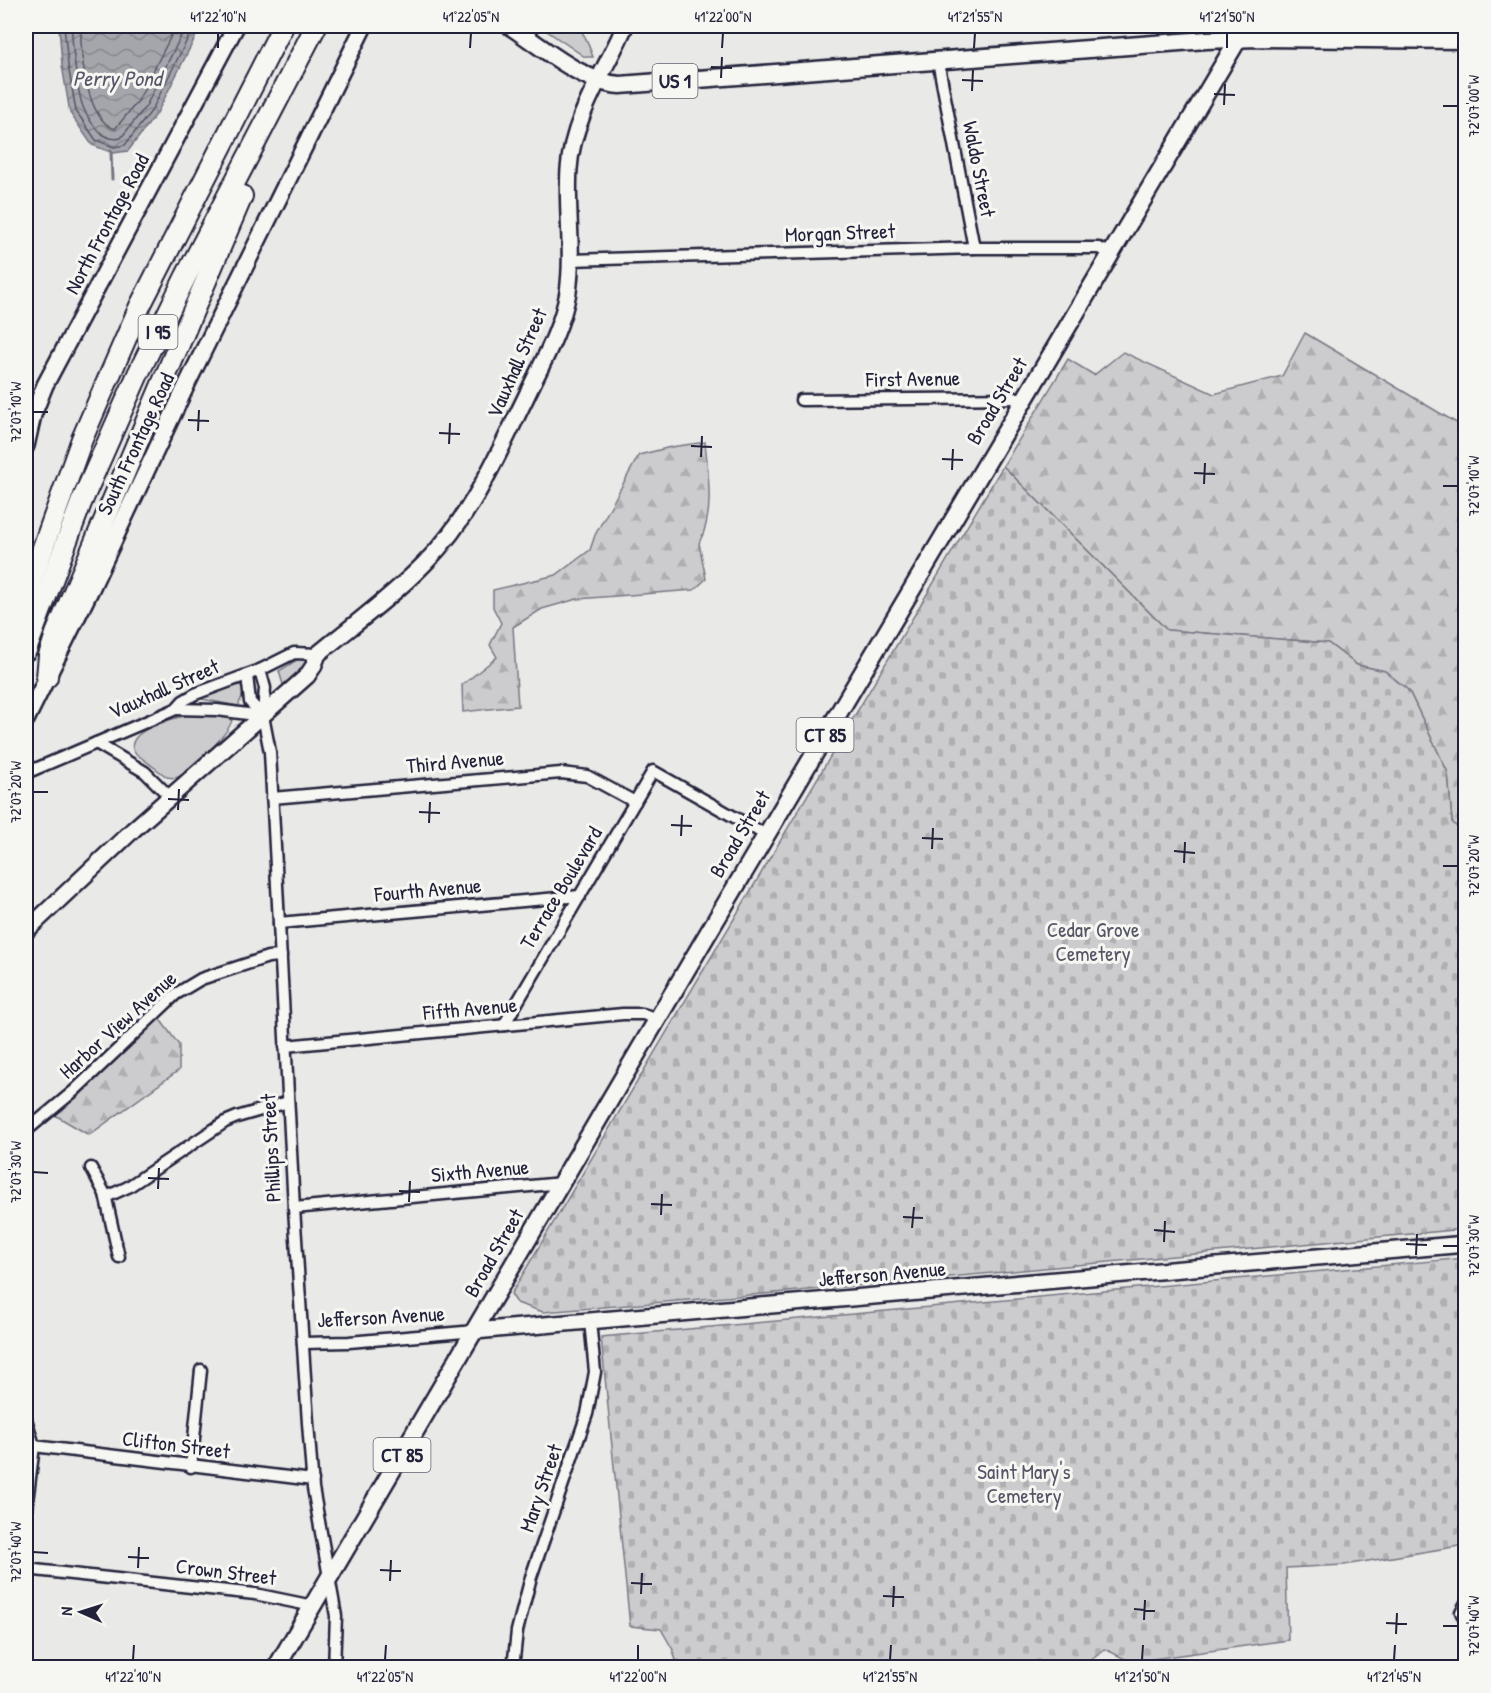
<svg xmlns="http://www.w3.org/2000/svg" width="1491" height="1693" font-family="'Patrick Hand',sans-serif">
<style>
.green{fill:#ccccce;stroke:#777784;stroke-width:1.5}
.forest{fill:url(#forest-firs);stroke:#777784;stroke-width:1.5}
.cemetery{fill:url(#cemetery-stones);stroke:#777784;stroke-width:1.5}
.water{fill:url(#water-waves);stroke:#71717f;stroke-width:1.5}
.lines{fill:none;stroke-linecap:round;stroke-linejoin:round}
.shore{stroke:#565668;stroke-width:1.5}
.stream{stroke:#71717f;stroke-width:3}
.street-casing{stroke:#22223b;stroke-width:15}
.secondary-casing{stroke:#22223b;stroke-width:20}
.primary-casing{stroke:#22223b;stroke-width:21}
.highway-casing{stroke:#22223b;stroke-width:24}
.street{stroke:#f6f6f2;stroke-width:10}
.secondary{stroke:#f6f6f2;stroke-width:15}
.primary{stroke:#f6f6f2;stroke-width:16}
.highway{stroke:#f6f6f2;stroke-width:20}
.ticks{fill:none;stroke:#22223b;stroke-width:2}
.labels{text-anchor:middle;stroke-width:6;stroke-linejoin:round;paint-order:stroke}
.shield{fill:#f6f6f2;stroke:#626272;stroke-width:1.5}
.shield-label{font-size:20px;font-weight:bold;fill:#22223b}
.street-label{font-size:21px;fill:#22223b;stroke:#f6f6f2}
.park-label{font-size:21px;fill:#555567;stroke:#f6f6f2}
.water-label{font-size:22px;font-style:italic;fill:#565668;stroke:#f6f6f2}
.neatline{fill:none;stroke:#22223b;stroke-width:2}
.ticks-label{font-size:15px;text-anchor:middle;fill:#22223b}
</style>
<defs>
<pattern id="forest-firs" width="22" height="20" patternUnits="userSpaceOnUse" patternTransform="scale(1.5)"><rect width="22" height="20" fill="#ccccce"/><path d="M5 1l3.5 6h-7zM16 11l3.5 6h-7z" fill="#afafb2"/></pattern>
<pattern id="cemetery-stones" width="16" height="16" patternUnits="userSpaceOnUse" patternTransform="scale(1.5)"><rect width="16" height="16" fill="#ccccce"/><path d="M2 7V4a2 2 0 0 1 4 0v3zM10 15v-3a2 2 0 0 1 4 0v3z" fill="#afafb2"/></pattern>
<pattern id="water-waves" width="16" height="10" patternUnits="userSpaceOnUse" patternTransform="scale(1.5)"><rect width="16" height="10" fill="#a5a5ac"/><path d="M0 5q4-4 8 0t8 0" fill="none" stroke="#86868d"/></pattern>
</defs>
<rect width="100%" height="100%" fill="#e9e9e7"/>
<filter id="ink" filterUnits="userSpaceOnUse"><feTurbulence type="fractalNoise" baseFrequency=".0167" numOctaves="2"/><feDisplacementMap in="SourceGraphic" scale="12" xChannelSelector="R" yChannelSelector="G"/><feConvolveMatrix kernelMatrix="1 2 1 2 8 2 1 2 1" color-interpolation-filters="sRGB"/></filter>
<g filter="url(#ink)">
<g class="green">
<path d="M544,26C581,25 580,22 593,57H585L547,31Z"/>
<path d="M300,658L306,660L307,667L284,688L279,671Z"/>
<path d="M243,684L246,687L238,706L201,699L202,696Z"/>
<path d="M214,714L229,716L232,720C230,732 192,770 181,776C177,778 172,778 167,777L135,753C120,732 175,717 190,715C198,714 206,714 214,714Z"/>
</g>
<g class="forest">
<path d="M1305,333L1465,428V836L1452,822L1448,773L1409,691L1385,671L1357,665L1328,643L1167,630L1003,466L1068,359L1094,375L1123,352L1214,394L1282,376Z"/>
<path d="M705,442C708,474 715,514 699,543L706,579L694,590L577,599L542,609L513,627L518,706L463,712L462,685L497,657L490,645L501,623L493,607V590L556,575L590,550L595,535L639,455L671,447Z"/>
<path d="M159,1018L179,1045V1070L89,1135L55,1115Z"/>
</g>
<g class="cemetery">
<path d="M1003,466L1167,630L1328,643L1357,665L1385,671L1409,691L1448,773L1452,822L1465,836V1229L787,1292L543,1312L517,1303L511,1294Z"/>
<path d="M1465,1258V1545L1344,1565L1286,1568L1288,1640L1131,1662L1105,1649L1080,1667L953,1668L942,1661L901,1668H678L673,1650L661,1629L630,1626L601,1337Z"/>
</g>
<path class="water" d="M59,26H201L157,113L128,151L113,153L92,145L70,113L62,65Z"/>
<g class="lines">
<g class="shore">
<path d="M64,26L68,65L76,111L96,140L114,147L125,145L152,110L194,26"/>
<path d="M72,26C71,39 78,98 84,109C90,123 104,143 121,138L146,106L186,26"/>
<path d="M81,26C80,52 86,120 115,129L138,101L176,26"/>
</g>
<path class="stream" d="M111,151L112,179"/>
<g class="street-casing">
<g id="street">
<path d="M938,61L974,248"/>
<path d="M570,260L974,248H1099L1111,253"/>
<path d="M801,400L1025,398"/>
<path d="M260,670L265,688L263,715"/>
<path d="M247,675L250,702L263,716L270,752L294,1208L308,1423L313,1488L336,1616L334,1668"/>
<path d="M176,709L217,710L263,716"/>
<path d="M96,743L145,772L170,797"/>
<path d="M26,773L176,709L183,701L195,694L260,670L294,653L318,654"/>
<path d="M272,798L561,773L587,776L635,802"/>
<path d="M279,923L580,896"/>
<path d="M504,1025L653,771L766,835"/>
<path d="M285,1046L623,1014H643L658,1019"/>
<path d="M26,1131L74,1091L176,994L201,979L268,957L281,956"/>
<path d="M91,1168L105,1194L119,1257"/>
<path d="M106,1197L128,1187L225,1122L237,1117L288,1102"/>
<path d="M294,1208L562,1183"/>
<path d="M303,1343L349,1342L475,1331"/>
<path d="M26,1419L34,1446L26,1510"/>
<path d="M34,1446L313,1480"/>
<path d="M191,1467L201,1370"/>
<path d="M26,1569L255,1594L313,1606"/>
<path d="M1466,1603L1461,1612L1466,1622"/>
<path d="M513,1668L517,1631L531,1577L587,1414L595,1372L590,1321"/>
</g>
</g>
<g class="secondary-casing">
<g id="secondary">
<path d="M26,446L33,415L45,385L236,26"/>
<path d="M26,720L91,589L188,382L364,26"/>
<path d="M26,931L134,829L307,676L313,667L318,654C353,625 393,596 425,563C472,516 497,456 526,397C542,363 562,329 568,292C574,251 566,210 569,169C572,119 605,71 625,26"/>
<path d="M475,1331L1466,1244"/>
</g>
</g>
<g class="primary-casing">
<g id="primary">
<path d="M510,26C541,46 583,83 620,85L1206,40L1256,38L1466,40"/>
<path d="M276,1668L701,945L1246,26"/>
</g>
</g>
<g class="highway-casing">
<g id="highway">
<path d="M26,595L82,439L140,306L283,26"/>
<path d="M26,650L81,503L138,374L186,276L316,26"/>
<path d="M47,677L49,656L56,634L242,196"/>
</g>
</g>
<use href="#street" class="street"/>
<use href="#secondary" class="secondary"/>
<use href="#primary" class="primary"/>
<use href="#highway" class="highway"/>
</g>
</g>
<path class="ticks" d="M218,48V33M470,48L471,33M722,48L723,33M974,48L975,33M1227,48V33M711,67L732,68M721,78L722,57M962,80L983,81M972,91L973,70M1214,94L1235,95M1224,105L1225,84M1443,106H1458M33,412H48M188,420L209,421M198,431L199,410M439,433L460,434M449,444L450,423M691,446L712,447M701,457L702,436M942,459L963,460M952,470L953,449M1194,473L1215,474M1204,484L1205,463M1443,486H1458M33,792H48M168,799L189,800M178,810L179,789M419,812L440,813M429,823L430,802M671,825L692,826M681,836L682,815M922,838L943,839M932,849L933,828M1174,851L1195,853M1184,863L1185,842M1443,866H1458M33,1172L48,1173M148,1178L169,1179M158,1189L159,1168M399,1191L420,1192M409,1202L410,1181M651,1204L672,1205M661,1215L662,1194M903,1217L923,1218M912,1228L914,1207M1154,1230L1175,1232M1164,1242L1165,1221M1406,1244L1427,1245M1443,1246H1458M1416,1255L1417,1234M33,1552L48,1553M128,1557L149,1558M138,1568L139,1547M380,1570L401,1571M390,1581L391,1560M631,1583L652,1584M641,1594L642,1573M883,1596L904,1597M893,1607L894,1586M1134,1609L1155,1611M1144,1620L1145,1600M1386,1623L1407,1624M1443,1626H1458M1396,1634L1397,1613M133,1660L134,1645M385,1660L386,1645M638,1660V1645M890,1660L891,1645M1142,1660L1143,1645M1394,1660L1395,1645"/>
<g class="labels">
<g class="shield">
<rect x="652.5" y="64" width="45" height="34" rx="4.5"/>
<rect x="138.5" y="315" width="39" height="34" rx="4.5"/>
<rect x="796.5" y="718" width="57" height="34" rx="4.5"/>
<rect x="373.5" y="1438" width="57" height="34" rx="4.5"/>
</g>
<g class="shield-label">
<text x="675" y="88">US 1</text>
<text x="158" y="339">I 95</text>
<text x="825" y="742">CT 85</text>
<text x="402" y="1462">CT 85</text>
</g>
<g class="street-label">
<text transform="translate(979 169) rotate(79)" y="7">Waldo Street</text>
<text transform="translate(107 224) rotate(-62)" y="7">North Frontage Road</text>
<text transform="translate(840 233) rotate(-2)" y="7">Morgan Street</text>
<text transform="translate(517 363) rotate(-66)" y="7">Vauxhall Street</text>
<text transform="translate(913 379) rotate(-1)" y="7">First Avenue</text>
<text transform="translate(997 401) rotate(-59)" y="7">Broad Street</text>
<text transform="translate(136 444) rotate(-65)" y="7">South Frontage Road</text>
<text transform="translate(164 689) rotate(-24)" y="7">Vauxhall Street</text>
<text transform="translate(455 762) rotate(-5)" y="7">Third Avenue</text>
<text transform="translate(740 834) rotate(-59)" y="7">Broad Street</text>
<text transform="translate(561 888) rotate(-59)" y="7">Terrace Boulevard</text>
<text transform="translate(428 890) rotate(-5)" y="7">Fourth Avenue</text>
<text transform="translate(470 1009) rotate(-5)" y="7">Fifth Avenue</text>
<text transform="translate(118 1025) rotate(-42)" y="7">Harbor View Avenue</text>
<text transform="translate(271 1148) rotate(-93)" y="7">Phillips Street</text>
<text transform="translate(480 1171) rotate(-5)" y="7">Sixth Avenue</text>
<text transform="translate(494 1253) rotate(-60)" y="7">Broad Street</text>
<text transform="translate(882 1274) rotate(-5)" y="7">Jefferson Avenue</text>
<text transform="translate(381 1317) rotate(-3)" y="7">Jefferson Avenue</text>
<text transform="translate(176 1445) rotate(7)" y="7">Clifton Street</text>
<text transform="translate(541 1488) rotate(-71)" y="7">Mary Street</text>
<text transform="translate(226 1572) rotate(7)" y="7">Crown Street</text>
</g>
<g class="park-label">
<text x="1093" y="937">Cedar Grove<tspan x="1093" dy="24">Cemetery</tspan></text>
<text x="1024" y="1479">Saint Mary's<tspan x="1024" dy="24">Cemetery</tspan></text>
</g>
<g class="water-label">
<text x="117" y="86">Perry Pond</text>
</g>
</g>
<rect width="1491" height="1693" fill="none" stroke="#f6f6f2" stroke-width="66"/>
<g transform="translate(81 1612) rotate(273)" stroke="#f6f6f2" stroke-width="4.5" paint-order="stroke">
<path d="M0-4.5L10 22L0 15L-10 22Z" fill="#22223b"/>
<text y="-9" font-size="16" font-weight="bold" text-anchor="middle" fill="#22223b">N</text>
</g>
<rect x="33" y="33" width="1425" height="1627" class="neatline"/>
<g class="ticks-label">
<text x="218" y="22">41°22'10"N</text>
<text x="471" y="22">41°22'05"N</text>
<text x="723" y="22">41°22'00"N</text>
<text x="975" y="22">41°21'55"N</text>
<text x="1227" y="22">41°21'50"N</text>
<text transform="translate(1474 106) rotate(-90)" y="5">72°07'00"W</text>
<text transform="translate(16 412) rotate(-90)" y="5">72°07'10"W</text>
<text transform="translate(1474 486) rotate(-90)" y="5">72°07'10"W</text>
<text transform="translate(16 792) rotate(-90)" y="5">72°07'20"W</text>
<text transform="translate(1474 866) rotate(-90)" y="5">72°07'20"W</text>
<text transform="translate(16 1172) rotate(-90)" y="5">72°07'30"W</text>
<text transform="translate(1474 1246) rotate(-90)" y="5">72°07'30"W</text>
<text transform="translate(16 1552) rotate(-90)" y="5">72°07'40"W</text>
<text transform="translate(1474 1626) rotate(-90)" y="5">72°07'40"W</text>
<text x="133" y="1682">41°22'10"N</text>
<text x="385" y="1682">41°22'05"N</text>
<text x="638" y="1682">41°22'00"N</text>
<text x="890" y="1682">41°21'55"N</text>
<text x="1142" y="1682">41°21'50"N</text>
<text x="1394" y="1682">41°21'45"N</text>
</g>
</svg>
